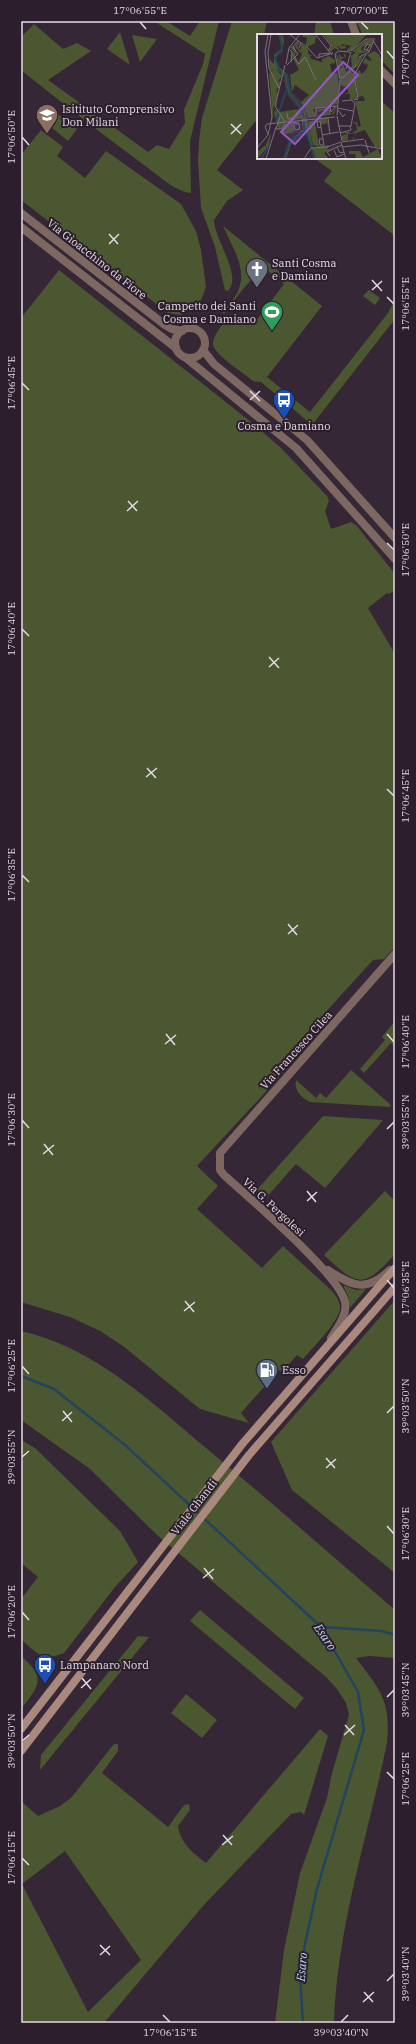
<svg xmlns="http://www.w3.org/2000/svg" width="416" height="2044" font-family="'IBM Plex Serif',serif">
<style>
.green{fill:#4a5730;fill-rule:evenodd}
.lines{fill:none;stroke-linecap:round;stroke-linejoin:round}
.stream{stroke:#22445f;stroke-width:2.5}
.minor{stroke:#7c6861;stroke-width:8}
.tertiary{stroke:#7c6861;stroke-width:8}
.secondary{stroke:#a9897e;stroke-width:8}
.ticks{fill:none;stroke:#e4dae4;stroke-width:1.5}
.labels{text-anchor:middle;stroke-width:4;stroke-linejoin:round;paint-order:stroke}
.poi-label{font-size:11px;fill:#e4dae4;stroke:#2c1e2c;text-anchor:start}
.street-label{font-size:11px;fill:#e4dae4;stroke:#2c1e2c}
.water-label{font-size:12px;font-style:italic;fill:#b8daf7;stroke:#2c1e2c}
.inset-river{fill:none;stroke:#22445f;stroke-width:2}
.inset-road{fill:none;stroke:#7c6f7c;stroke-width:1}
.view{fill:#9558c8;fill-opacity:0.15;stroke:#9558c8;stroke-width:2}
.inset-edge{fill:none;stroke:#e4dae4;stroke-width:2}
.neatline{fill:none;stroke:#e4dae4;stroke-width:1.5}
.ticks-label{font-size:10px;text-anchor:middle;fill:#e4dae4}
</style>
<rect width="100%" height="100%" fill="#362736"/>
<g class="green">
<path d="M139,21H166L190,36L200,21H219L190,141L191,193C174,191 158,175 144,165C102,134 62,103 21,70V37L34,24L63,49L77,43L91,51L48,80L148,152L157,145L169,149L185,123L184,110L203,64L205,54L157,23Z"/>
<path d="M232,21H267L264,35H258V118L217,170L243,190L227,201L214,220C214,239 243,276 228,291L225,290L215,247L201,208L198,161L199,141L202,118Z"/>
<path d="M316,21H330L334,35H314Z"/>
<path d="M356,21H395V74L381,60V35H363Z"/>
<path d="M120,32L130,65L107,49Z"/>
<path d="M132,35L157,39L140,62Z"/>
<path d="M381,101L395,113V236L324,181L332,171L314,158H381Z"/>
<path d="M55,112L77,129L68,141L46,123Z"/>
<path d="M41,130L63,147L57,156L85,178L106,151L181,204L196,231L201,250L206,287L200,303L181,315L168,313L21,200V155Z"/>
<path d="M223,226L322,306L267,377L310,412L388,313L395,299V319L312,425L261,382L253,381C244,373 214,355 213,344C213,335 222,326 226,319L251,324L256,321L284,284L263,267L243,289L224,314L222,312C227,306 234,300 237,293C249,270 232,247 223,226Z"/>
<path d="M59,270L251,422L280,447L327,496L329,501L325,511L331,529L351,522L356,525L395,574V590L389,594L387,593L368,608L395,654V947L384,959L373,960L283,1059L286,1070L197,1166L218,1186L197,1209L262,1268L283,1246L332,1291C336,1296 340,1301 340,1308C339,1322 313,1347 303,1359L297,1355L283,1371L279,1370L241,1413L249,1423L200,1409L123,1346L100,1331L70,1317L21,1302V318Z"/>
<path d="M369,290L380,298L375,305L363,296Z"/>
<path d="M395,1021V1047L391,1043L364,1073L360,1069L385,1040L382,1037Z"/>
<path d="M351,1070L391,1105L390,1107L310,1102C301,1097 294,1091 296,1080L316,1098L320,1093L326,1098Z"/>
<path d="M323,1116L383,1120L325,1188L296,1164L264,1200L255,1192Z"/>
<path d="M385,1191L395,1201V1254C363,1290 357,1286 324,1255Z"/>
<path d="M343,1285L356,1290L366,1289L350,1308L348,1296Z"/>
<path d="M395,1300V1573L292,1490L271,1442Z"/>
<path d="M21,1331C95,1348 150,1401 206,1448C270,1501 332,1556 395,1610V1658L369,1656L356,1658C380,1690 391,1700 387,1743C368,1835 337,1928 334,2023H275L284,1950L300,1873L327,1798L332,1773L349,1715L346,1703L337,1689L326,1677L157,1535L90,1469L21,1420Z"/>
<path d="M21,1440L35,1448L120,1531L138,1562L115,1587L64,1653C43,1662 36,1653 21,1639V1599L38,1577L21,1563Z"/>
<path d="M200,1610L304,1698L295,1709L190,1621Z"/>
<path d="M138,1636L149,1637L40,1770L41,1755Z"/>
<path d="M21,1656C47,1678 39,1686 21,1709Z"/>
<path d="M186,1694L217,1720L202,1738L171,1713Z"/>
<path d="M320,1729L328,1736L304,1815L301,1812L291,1814L203,1906L104,2023H21V1801L38,1816L60,1806L71,1798L114,1744H118V1751L102,1773L168,1827L184,1805L189,1804L190,1810L178,1826C181,1844 192,1852 206,1863ZM65,1851L141,1960L88,2012L22,1884Z"/>
</g>
<g class="lines">
<g class="stream">
<path d="M21,1376L54,1389L125,1445L321,1627L358,1692L364,1730L317,1889L305,1944L300,1976L303,2023"/>
<path d="M322,1627L382,1631L395,1635"/>
</g>
<g class="minor">
<path d="M351,21L356,35"/>
<path d="M381,70L395,84"/>
<path d="M328,1270C352,1286 366,1293 390,1270"/>
<path d="M331,1338C337,1328 348,1314 345,1302C339,1274 249,1198 224,1175L220,1170V1153L395,954"/>
</g>
<g class="tertiary">
<path d="M21,213L165,325L172,329L182,331"/>
<path d="M21,227L176,348"/>
<circle cx="190" cy="343" r="15"/>
<path d="M203,350L214,364L307,440L395,538"/>
<path d="M186,358L296,448L395,559"/>
</g>
<g class="secondary">
<path d="M21,1729L243,1443L395,1268"/>
<path d="M21,1751L249,1455L395,1287"/>
</g>
</g>
<path class="ticks" d="M140,22L146,29M361,22L368,29M387,51L394,59M231,124L241,134M231,134L241,124M22,137L29,145M109,234L118,244M109,244L119,234M372,280L382,291M372,290L382,281M387,297L394,304M22,383L29,390M250,391L260,401M250,400L260,391M128,501L137,511M127,511L138,501M387,543L394,550M22,629L29,636M269,657L279,668M269,667L279,658M147,768L156,778M146,777L157,768M387,789L394,796M22,875L29,882M288,924L297,935M288,934L298,925M166,1034L175,1045M387,1034L394,1042M165,1044L176,1035M22,1120L29,1128M387,1129L394,1122M44,1144L53,1155M43,1154L54,1145M307,1191L316,1202M307,1201L317,1192M387,1280L394,1288M185,1301L194,1312M184,1311L195,1302M22,1366L29,1374M63,1411L72,1422M387,1413L394,1406M62,1421L72,1412M22,1457L29,1451M326,1458L335,1468M326,1468L336,1459M387,1526L394,1534M204,1568L213,1579M203,1578L214,1569M22,1612L29,1620M82,1678L91,1689M81,1688L91,1679M387,1697L394,1690M345,1725L354,1735M344,1735L355,1725M22,1741L29,1735M387,1772L394,1779M223,1835L232,1845M222,1845L233,1836M22,1858L29,1865M100,1945L110,1955M100,1955L110,1946M387,1981L394,1974M364,1992L373,2002M363,2002L374,1992M163,2015L170,2022M341,2022L348,2015"/>
<defs>
<g id="school-pin" transform="scale(1.15)"><path d="M0 17L-7.5 6A9.5 9.5 0 1 1 7.5 6Z" fill="#8d6e63" stroke="#2c1e2c"/><path d="M0-5L7-2L0 1L-7-2ZM-4 1L0 2.5L4 1V4Q0 6-4 4Z" fill="#fff"/></g>
<g id="church-pin" transform="scale(1.15)"><path d="M0 17L-7.5 6A9.5 9.5 0 1 1 7.5 6Z" fill="#6b7280" stroke="#2c1e2c"/><path d="M-1.2-6h2.4v3.5h3.3v2.4h-3.3V6h-2.4V-.1h-3.3v-2.4h3.3Z" fill="#fff"/></g>
<g id="stadium-pin" transform="scale(1.15)"><path d="M0 17L-7.5 6A9.5 9.5 0 1 1 7.5 6Z" fill="#2e9e5b" stroke="#2c1e2c"/><path d="M0-5a6.5 5 0 1 0 0 10a6.5 5 0 1 0 0-10ZM-3.5-1.8h7v3.6h-7Z" fill="#fff"/></g>
<g id="bus-pin" transform="scale(1.15)"><path d="M0 17L-7.5 6A9.5 9.5 0 1 1 7.5 6Z" fill="#1a4fb4" stroke="#2c1e2c"/><path d="M-5-6H5V4H4V6H2V4H-2V6H-4V4H-5ZM-3.5-4V0h7V-4ZM-3.5 1.2v1.5H-2V1.2ZM2 1.2v1.5H3.5V1.2Z" fill="#fff"/></g>
<g id="fuel-pin" transform="scale(1.15)"><path d="M0 17L-7.5 6A9.5 9.5 0 1 1 7.5 6Z" fill="#5c6f8a" stroke="#2c1e2c"/><path d="M-5.5-6h7V0h2V4h1.3V-2.5L3-4.5l.8-.8L6-3V5H2.5V1h-1V6h-7ZM-4.2-4.7v3.2H.2V-4.7Z" fill="#fff"/></g>
</defs>
<g fill-rule="evenodd">
<use href="#school-pin" x="47" y="115"/>
<use href="#church-pin" x="257" y="269"/>
<use href="#stadium-pin" x="272" y="312"/>
<use href="#bus-pin" x="284" y="400"/>
<use href="#fuel-pin" x="267" y="1370"/>
<use href="#bus-pin" x="45" y="1665"/>
</g>
<g class="labels">
<g class="poi-label">
<text x="62" y="113">Isitituto Comprensivo<tspan x="62" dy="13">Don Milani</tspan></text>
<text x="272" y="267">Santi Cosma<tspan x="272" dy="13">e Damiano</tspan></text>
<text x="256" y="310" text-anchor="end">Campetto dei Santi<tspan x="256" dy="13">Cosma e Damiano</tspan></text>
<text x="284" y="430" text-anchor="middle">Cosma e Damiano</text>
<text x="282" y="1374">Esso</text>
<text x="60" y="1669">Lampanaro Nord</text>
</g>
<g class="street-label">
<text transform="translate(97 259) rotate(38)" y="4">Via Gioacchino da Fiore</text>
<text transform="translate(296 1050) rotate(-48)" y="4">Via Francesco Cilea</text>
<text transform="translate(274 1207) rotate(43)" y="4">Via G. Pergolesi</text>
<text transform="translate(194 1507) rotate(-52)" y="4">Viale Ghandi</text>
</g>
<g class="water-label">
<text transform="translate(325 1637) rotate(56)" y="4">Esaro</text>
<text transform="translate(302 1967) rotate(-85)" y="4">Esaro</text>
</g>
</g>
<g transform="translate(257 34)">
<rect width="125" height="125" fill="#362736"/>
<path d="M21,0H25L27,6L25,18L19,22L21,32L31,41L34,58L48,76L56,114L62,113L56,111L51,88L70,83L72,98L70,89L64,91L62,85L58,89L62,112L72,111L70,116L82,111L67,119L72,125H57L48,96L34,110L29,125H26L32,108L46,95L42,73L31,59L28,43L18,34L25,42L21,47L24,48L19,58L21,59L16,75V89L12,38L16,43L13,38L17,36H13L12,25L17,30V21L25,14ZM46,0L59,2L58,9L50,13L52,21H56L53,22L54,25L65,28V25L72,22L78,26V29L73,30L75,40L80,39L82,52L80,70L56,75L59,82L68,78V76L61,78L59,76L73,73L74,81L80,72L77,80L73,81L51,84L47,73L35,58L33,41L42,36L35,22V19L37,18L33,13L37,12L39,18L37,21L40,19L38,21L41,29L45,20L38,13L41,8L43,9L40,13L44,16V8L49,11L50,3H46ZM38,51L52,61L44,68L35,58ZM67,0H113L108,2L95,17H89L94,12L85,10L84,13L88,11L89,14L84,15L80,11L82,16L77,14L74,18L72,16L75,13ZM109,6H117L113,15V9L105,13L104,16L112,17L102,20L100,27L102,23L106,22L101,32L93,36L96,39L100,36L97,38L100,65L93,66V60H84L91,59L90,52H84L81,34H85V31L84,28L81,31L79,19L83,26L81,18L84,23H87V18L89,23L84,25L89,38L92,36L91,31L92,35L95,32L94,22L99,18H95ZM117,17L122,20L125,28L124,114L118,113L108,96L99,99L97,106L95,104H98V99L91,100V106L86,107L84,102L90,100L85,97L95,99L100,96L99,90L95,89L100,88L101,93L104,92L98,67H108L106,62L101,63L98,42L102,36L105,40L109,36L111,31L106,29L108,24L113,27L115,26L110,21ZM27,44L28,45L30,59L41,73L44,84L27,89L22,96L17,79L18,75L21,80L19,73V70L21,66L22,62L19,73L22,78L42,75L30,60ZM33,89L32,91H37V98L45,97L27,100L24,97L27,90ZM14,98L12,112L0,125V118L9,111ZM121,115L125,125H99L98,120H92V117H103L106,123Z" fill="#4a5730" fill-rule="evenodd"/>
<path class="inset-river" d="M23,37L30,42L33,59L44,73L47,84M23,37L18,24L25,15L23,0M19,87L30,54M48,94L58,125M4,125L12,112M27,125L32,109L47,97V88"/>
<path class="inset-road" d="M14,0L11,18L12,34L22,54M32,0L44,9L42,14M58,0L75,21M65,0L74,12L71,17M117,8L125,21M50,13L60,24L73,20M32,15L35,18L34,28M110,16L113,11L110,10L107,15L110,16L112,17M94,17L109,5H118M62,23V20L76,19M102,23L112,18L117,6M38,24L42,30L48,23L59,46M29,30L32,14L43,0M30,31L41,20L36,13L41,7M89,35L94,18M83,45L78,20L81,17L93,18M84,45L99,32M97,66L101,65L97,41L109,20M73,72L74,78L79,72M80,74L96,77M81,76L86,83L88,80M30,79L31,85L37,84M59,81V74L80,72M80,81L83,46M80,82L85,107M23,83L19,95H24L28,89M71,84L73,100M63,87L67,111M63,87L60,88L61,94L64,93M28,88L18,72L28,31M41,88L42,90H33L34,89ZM37,91L38,96L43,95L42,90M81,92H94L98,70L95,66L85,67M83,99L94,96L93,92M11,100L8,93L10,90L78,83M65,101L82,98M66,105H62L63,111H67M108,106L112,119M84,108L89,125M85,108L107,105M85,111L80,113L83,119L87,118M85,113L104,111L125,115M0,114L11,101L15,83L8,18L11,0M77,116L80,123L87,120M73,122L70,118L80,113M9,125L19,93M47,125L54,114L70,113L84,108"/>
<path class="view" d="M86,28L101,41L38,110L24,98Z"/>
<rect width="125" height="125" class="inset-edge"/>
</g>
<rect width="416" height="2044" fill="none" stroke="#2c1e2c" stroke-width="44"/>
<rect x="22" y="22" width="372" height="2000" class="neatline"/>
<g class="ticks-label">
<text x="140" y="14">17°06'55"E</text>
<text x="361" y="14">17°07'00"E</text>
<text transform="translate(405 59) rotate(-90)" y="4">17°07'00"E</text>
<text transform="translate(11 137) rotate(-90)" y="4">17°06'50"E</text>
<text transform="translate(405 304) rotate(-90)" y="4">17°06'55"E</text>
<text transform="translate(11 383) rotate(-90)" y="4">17°06'45"E</text>
<text transform="translate(405 550) rotate(-90)" y="4">17°06'50"E</text>
<text transform="translate(11 629) rotate(-90)" y="4">17°06'40"E</text>
<text transform="translate(405 796) rotate(-90)" y="4">17°06'45"E</text>
<text transform="translate(11 875) rotate(-90)" y="4">17°06'35"E</text>
<text transform="translate(405 1042) rotate(-90)" y="4">17°06'40"E</text>
<text transform="translate(11 1120) rotate(-90)" y="4">17°06'30"E</text>
<text transform="translate(405 1122) rotate(-90)" y="4">39°03'55"N</text>
<text transform="translate(405 1288) rotate(-90)" y="4">17°06'35"E</text>
<text transform="translate(11 1366) rotate(-90)" y="4">17°06'25"E</text>
<text transform="translate(405 1406) rotate(-90)" y="4">39°03'50"N</text>
<text transform="translate(11 1457) rotate(-90)" y="4">39°03'55"N</text>
<text transform="translate(405 1534) rotate(-90)" y="4">17°06'30"E</text>
<text transform="translate(11 1612) rotate(-90)" y="4">17°06'20"E</text>
<text transform="translate(405 1690) rotate(-90)" y="4">39°03'45"N</text>
<text transform="translate(11 1741) rotate(-90)" y="4">39°03'50"N</text>
<text transform="translate(405 1779) rotate(-90)" y="4">17°06'25"E</text>
<text transform="translate(11 1858) rotate(-90)" y="4">17°06'15"E</text>
<text transform="translate(405 1974) rotate(-90)" y="4">39°03'40"N</text>
<text x="170" y="2036">17°06'15"E</text>
<text x="341" y="2036">39°03'40"N</text>
</g>
</svg>
